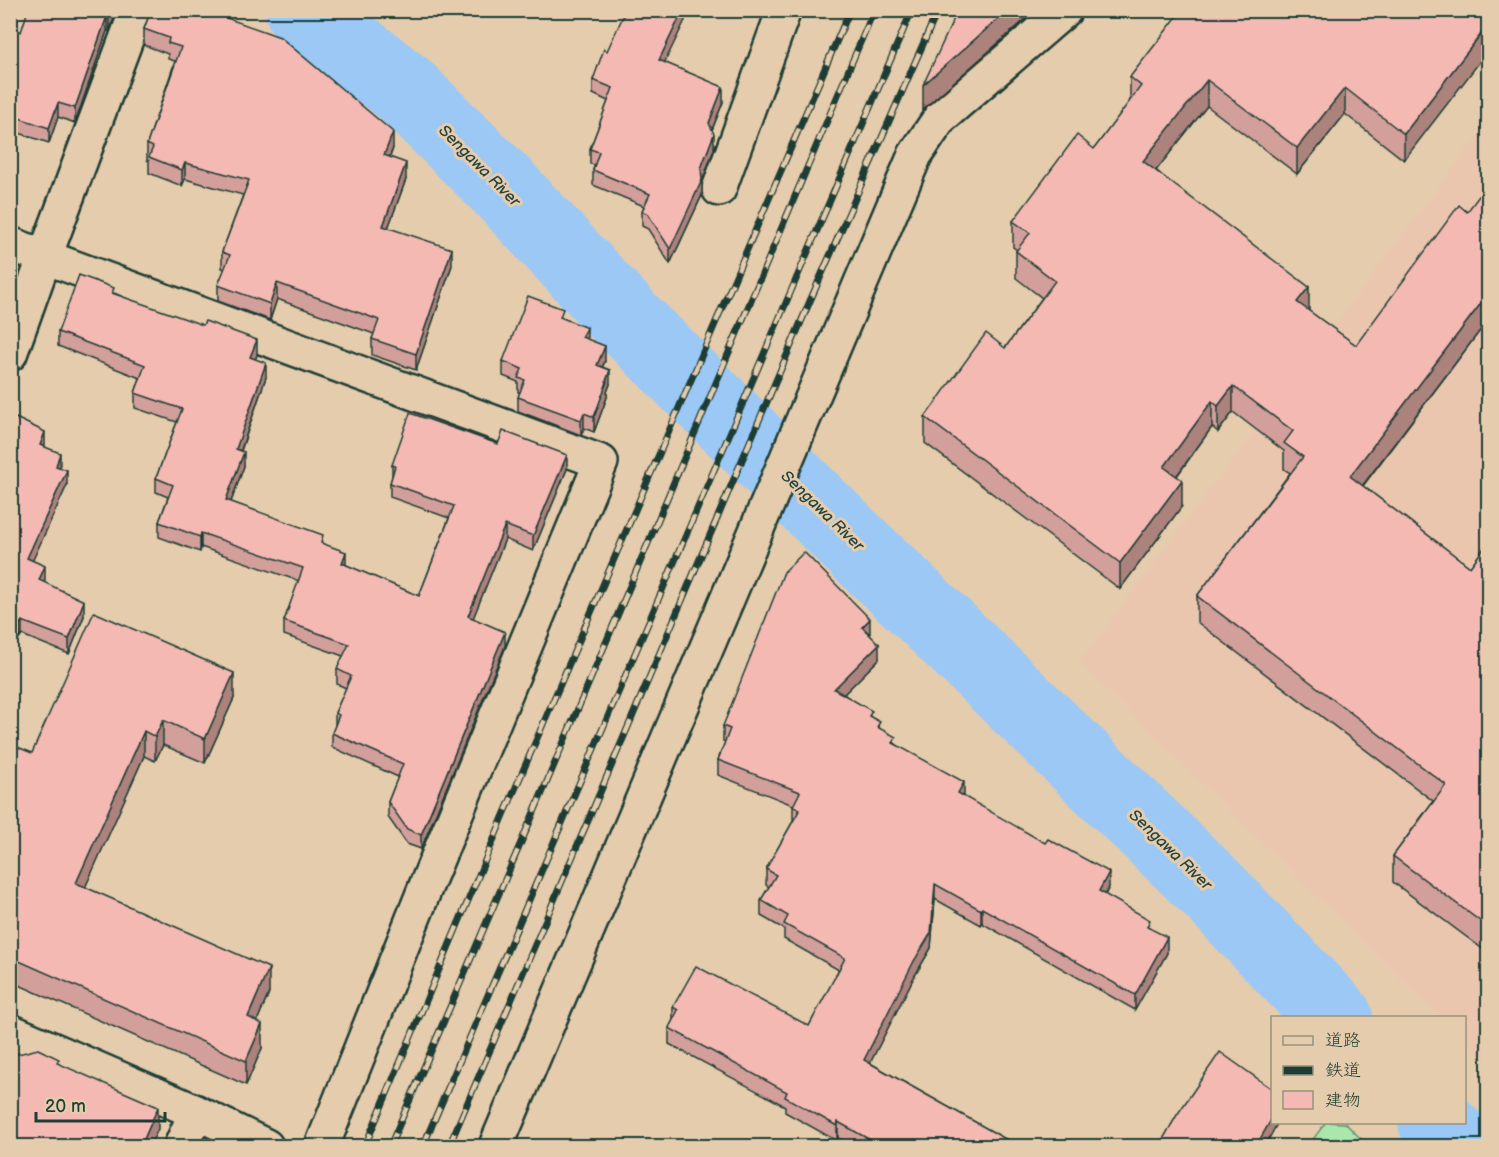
<svg xmlns="http://www.w3.org/2000/svg" width="1499" height="1157" font-family="'Balsamiq Sans','Klee One',sans-serif">
<style>
.built{fill:#eac6af}
.green{fill:#abe6ac;stroke:#659270;stroke-width:1.5}
.lines{fill:none;stroke-linecap:round;stroke-linejoin:round}
.river{stroke:#9bc8f5;stroke-width:76}
.minor-casing{stroke:#1f3d34;stroke-width:38}
.minor{stroke:#e5ccad;stroke-width:33}
.rail-casing{stroke:#1f3d34;stroke-width:7}
.rail{stroke:#e5ccad;stroke-width:4.5;stroke-dasharray:14;stroke-linecap:butt}
.wall{fill:#d39f9a;stroke:#1f3d34;stroke-width:1.5}
.shaded-wall{fill:#ac827d;stroke:#1f3d34;stroke-width:1.5}
.building{fill:#f5b9b3;stroke:#1f3d34;stroke-width:1.5}
.labels{text-anchor:middle;stroke-width:6;stroke-linejoin:round;paint-order:stroke}
.water-label{font-size:16px;font-style:italic;fill:#25443e;stroke:#e5ccad}
</style>
<rect width="100%" height="100%" fill="#e5ccad"/>
<filter id="ink" filterUnits="userSpaceOnUse"><feTurbulence type="fractalNoise" baseFrequency=".0167" numOctaves="2"/><feDisplacementMap in="SourceGraphic" scale="12" xChannelSelector="R" yChannelSelector="G"/><feConvolveMatrix kernelMatrix="1 2 1 2 8 2 1 2 1" color-interpolation-filters="sRGB"/></filter>
<g filter="url(#ink)">
<path class="built" d="M1488,122V1067L1465,1042L1464,1018L1440,1017L1079,663Z"/>
<path class="green" d="M1326,1122L1345,1123L1368,1146H1308Z"/>
<g class="lines">
<g class="river">
<path d="M303,10L403,88L502,186L626,319L851,541L930,616L1214,891L1335,1018"/>
<path d="M1436,1122L1459,1146"/>
</g>
<g class="minor-casing">
<g id="minor">
<path d="M719,189L784,10"/>
<path d="M10,244L601,462L426,886L322,1146"/>
<path d="M10,354L45,256L137,10"/>
<path d="M10,1031L196,1112L266,1146"/>
<path d="M181,1146L196,1112"/>
<path d="M496,1146L915,155L940,118L1065,10"/>
</g>
</g>
<use href="#minor" class="minor"/>
<g class="rail-casing">
<g id="rail">
<path d="M365,1146L504,815L850,10"/>
<path d="M390,1146L532,817L874,10"/>
<path d="M423,1146L912,10"/>
<path d="M449,1146L810,301L938,10"/>
</g>
</g>
<use href="#rail" class="rail"/>
</g>
<g class="wall">
<path d="M117,10L109,31H107L75,123L58,117L49,143L10,130V28L21,32Z"/>
<path d="M151,10L393,148L390,157L406,179L388,228L452,265L416,370L372,355V339L374,334L277,299L270,320L218,301V285L225,269L222,268V252L243,195L185,179L182,186L149,173V161L147,160V144L175,61L168,59V54L144,45V29Z"/>
<path d="M1488,10L1404,160L1345,114L1297,174L1207,106L1156,170L1309,311L1356,345L1488,320L1363,486L1470,567L1488,543V953L1393,882V856L1433,801L1197,622V596L1290,473L1284,469V451L1233,412L1218,432L1212,427L1177,476L1182,506L1120,589L925,443V417L1005,348L1042,298L1016,278V251L1017,250L1013,247V221L1094,149L1130,101V77Z"/>
<path d="M607,51L665,62L723,102L712,130L714,149L702,182V195L670,264L648,229L642,226V211L644,206L593,185V170L595,165L590,164V149L608,101L593,94V80Z"/>
<path d="M114,293L257,355L255,359L266,377L241,451L244,466L231,502L323,544L346,565L419,596L449,518L390,497V483L392,477V465L567,469L533,551L505,539L473,618L505,646L421,849L407,844L388,817V802L398,777L332,747V733L335,726V713L346,688L337,684V669L343,656L284,635V621L299,581L201,547L200,552L159,537V522L168,497L156,492V478L177,422L135,408V393L140,378L58,346V332Z"/>
<path d="M563,319L587,339L605,361L602,367L610,384L607,392V397L594,432L584,428L581,435L518,411V397L520,393L518,392V382L503,376V361Z"/>
<path d="M10,430L45,447L60,468L67,485L32,560L45,580L44,583L84,616L69,654L22,635L20,638L10,634Z"/>
<path d="M870,634L879,659L844,694L872,718L880,729L896,744L964,797L1109,887L1105,895L1150,928L1167,953L1135,1010L982,923L981,925L935,899L931,948L914,977L870,1063L1018,1146H854L838,1138L837,1141L785,1112V1106L669,1044V1028L673,1020V1007L809,1026L839,970L784,939V929L761,916V900L769,887L766,885V869L793,821V805L718,775V760L725,742L723,741V726Z"/>
<path d="M234,698L205,763L163,745L155,761L144,756L85,887L269,993L257,1021L262,1048L246,1085L10,981V744L32,753Z"/>
</g>
<g class="shaded-wall">
<path d="M111,10H117L109,31V17Z"/>
<path d="M683,10H690L659,74V60Z"/>
<path d="M1008,10H1036L923,109V85Z"/>
<path d="M107,16V31L75,123V108Z"/>
<path d="M1488,25V51L1404,160V134Z"/>
<path d="M1207,80V106L1143,187V161Z"/>
<path d="M723,87V102L709,137V123Z"/>
<path d="M1345,88V114L1297,174V148Z"/>
<path d="M58,103V117L49,143V128Z"/>
<path d="M393,132V148L384,171V155Z"/>
<path d="M714,134V149L702,182V195L670,264V249Z"/>
<path d="M185,163V179L182,186V170Z"/>
<path d="M406,163V179L383,242V226Z"/>
<path d="M452,249V265L416,370V354Z"/>
<path d="M277,283V299L270,320V304Z"/>
<path d="M1309,287V313L1297,302Z"/>
<path d="M1488,294V320L1350,502V476Z"/>
<path d="M587,328V342L582,337Z"/>
<path d="M257,340V355L250,372V357Z"/>
<path d="M605,346V361L597,380V365Z"/>
<path d="M266,363V377L236,464V449Z"/>
<path d="M610,370V384L607,392V397L594,432V417Z"/>
<path d="M1233,386V412L1218,432V406Z"/>
<path d="M1212,401V427L1164,493V467Z"/>
<path d="M584,413V428L581,435V420Z"/>
<path d="M45,432V447L40,445Z"/>
<path d="M244,452V466L226,515V500Z"/>
<path d="M60,453V468L56,466Z"/>
<path d="M567,455V469L533,551V536Z"/>
<path d="M67,470V485L27,573V558Z"/>
<path d="M1182,480V506L1120,589V563Z"/>
<path d="M505,525V539L468,631V616Z"/>
<path d="M201,533V547L200,552V537Z"/>
<path d="M346,552V566L342,563Z"/>
<path d="M45,566V580L39,595V580Z"/>
<path d="M84,601V616L69,654V639Z"/>
<path d="M870,619V634L862,627Z"/>
<path d="M22,621V635L20,638V624Z"/>
<path d="M505,632V646L421,849V835Z"/>
<path d="M879,644V659L834,704V689Z"/>
<path d="M234,673V698L205,763V739Z"/>
<path d="M163,720V745L155,761V737Z"/>
<path d="M144,731V756L76,908V883Z"/>
<path d="M964,782V797L958,793Z"/>
<path d="M1109,872V887L1099,906V891Z"/>
<path d="M935,884V899L931,948L914,977L864,1075V1060Z"/>
<path d="M982,908V923L981,925V910Z"/>
<path d="M1167,937V953L1135,1010V995Z"/>
<path d="M269,968V993L248,1042V1017Z"/>
<path d="M262,1024V1048L246,1085V1061Z"/>
<path d="M158,1107V1129L150,1146H141Z"/>
<path d="M1272,1118V1122H1278L1265,1146H1256Z"/>
<path d="M838,1122V1138L837,1141V1126Z"/>
</g>
<g class="building">
<path d="M28,10H111L109,17L107,16L75,108L58,103L49,128L10,115V28L21,32Z"/>
<path d="M151,10H204L280,37L393,132L384,155L406,163L383,226L452,249L416,354L372,339L379,320L277,283L270,304L218,285L230,255L222,252L249,180L185,163L182,170L149,157L153,147L147,144L181,47L168,43L169,38L144,29Z"/>
<path d="M626,10H683L659,60L723,87L709,123L714,134L701,168L702,180L670,249L648,214L642,211L650,194L593,170L599,152L590,149L613,88L593,80L604,49L607,51Z"/>
<path d="M958,10H1008L923,85Z"/>
<path d="M1182,10H1488V25L1404,134L1345,88L1297,148L1207,80L1143,161L1309,287L1297,302L1356,345L1459,205L1467,212L1488,184V294L1350,476L1470,567L1488,543V927L1393,856L1446,785L1197,596L1303,457L1284,443L1293,431L1233,386L1218,406L1212,401L1164,467L1182,480L1120,563L925,417L986,333L1005,348L1055,281L1016,251L1030,233L1013,221L1077,135L1094,149L1141,86L1130,77Z"/>
<path d="M79,275L114,288L112,293L203,325L205,321L257,340L250,357L266,363L236,449L244,452L226,500L323,535L321,543L346,552L342,563L419,596L454,506L390,483L395,466L392,465L410,413L498,444L503,431L567,455L533,536L505,525L468,616L505,632L421,835L407,829L388,802L403,764L332,733L339,715L335,713L351,676L337,669L349,644L284,621L303,568L201,533L200,537L159,522L173,485L156,478L182,409L135,393L145,365L58,332Z"/>
<path d="M528,296L563,309L560,317L587,328L582,337L605,346L597,365L610,370L606,381L607,382L594,417L584,413L581,420L518,397L525,380L518,378L522,369L503,361Z"/>
<path d="M16,418L45,432L40,445L60,453L56,466L67,470L27,558L45,566L39,580L84,601L69,639L22,621L20,624L10,620V430Z"/>
<path d="M804,552L870,619L862,627L879,644L834,689L872,711L869,716L880,722L877,727L896,737L893,743L964,782L958,793L1045,843L1048,839L1109,872L1099,891L1150,920L1147,927L1167,937L1135,995L982,908L981,910L935,884L931,933L914,961L864,1060L1018,1146H881L838,1122L837,1126L785,1097L787,1092L669,1028L678,1010L673,1007L696,966L809,1026L845,958L784,924L788,916L761,900L776,875L766,869L800,809L793,806L800,792L718,760L730,729L723,726L784,572Z"/>
<path d="M94,612L234,673L205,739L163,720L155,737L144,731L76,883L269,968L248,1017L262,1024L246,1061L10,957V744L32,753Z"/>
<path d="M38,1049L59,1059L57,1063L158,1107L141,1146H10V1056Z"/>
<path d="M1220,1052L1272,1089V1118L1256,1146H1159L1177,1115Z"/>
</g>
</g>
<g class="labels">
<g class="water-label">
<text transform="translate(480 165) rotate(45)" y="6">Sengawa River</text>
<text transform="translate(823 510) rotate(44)" y="6">Sengawa River</text>
<text transform="translate(1171 849) rotate(44)" y="6">Sengawa River</text>
</g>
</g>
<rect width="1499" height="1157" fill="none" stroke="#e5ccad" stroke-width="36"/>
<rect x="18" y="18" width="1463" height="1121" fill="none" stroke="#1f3d34" stroke-width="2" filter="url(#ink)"/>
<rect x="1271" y="1016" width="195" height="108" fill="#e5ccad" stroke="#96937d" stroke-width="1.5"/>
<rect x="1283" y="1036" width="30" height="9" fill="#e5ccad" stroke="#96937d" stroke-width="1.5"/>
<text x="1325" y="1046" font-size="18" fill="#1f3d34">道路</text>
<rect x="1283" y="1066" width="30" height="9" fill="#1f3d34" stroke="#96937d" stroke-width="1.5"/>
<text x="1325" y="1076" font-size="18" fill="#1f3d34">鉄道</text>
<rect x="1283" y="1091" width="30" height="18" fill="#f5b9b3" stroke="#96937d" stroke-width="1.5"/>
<text x="1325" y="1106" font-size="18" fill="#1f3d34">建物</text>
<path d="M36 1112v9h129v-9" fill="none" stroke="#1f3d34" stroke-width="3"/>
<text x="45" y="1112" font-size="18" fill="#1f3d34" stroke="#e5ccad" stroke-width="4.5" paint-order="stroke">20 m</text>
</svg>
